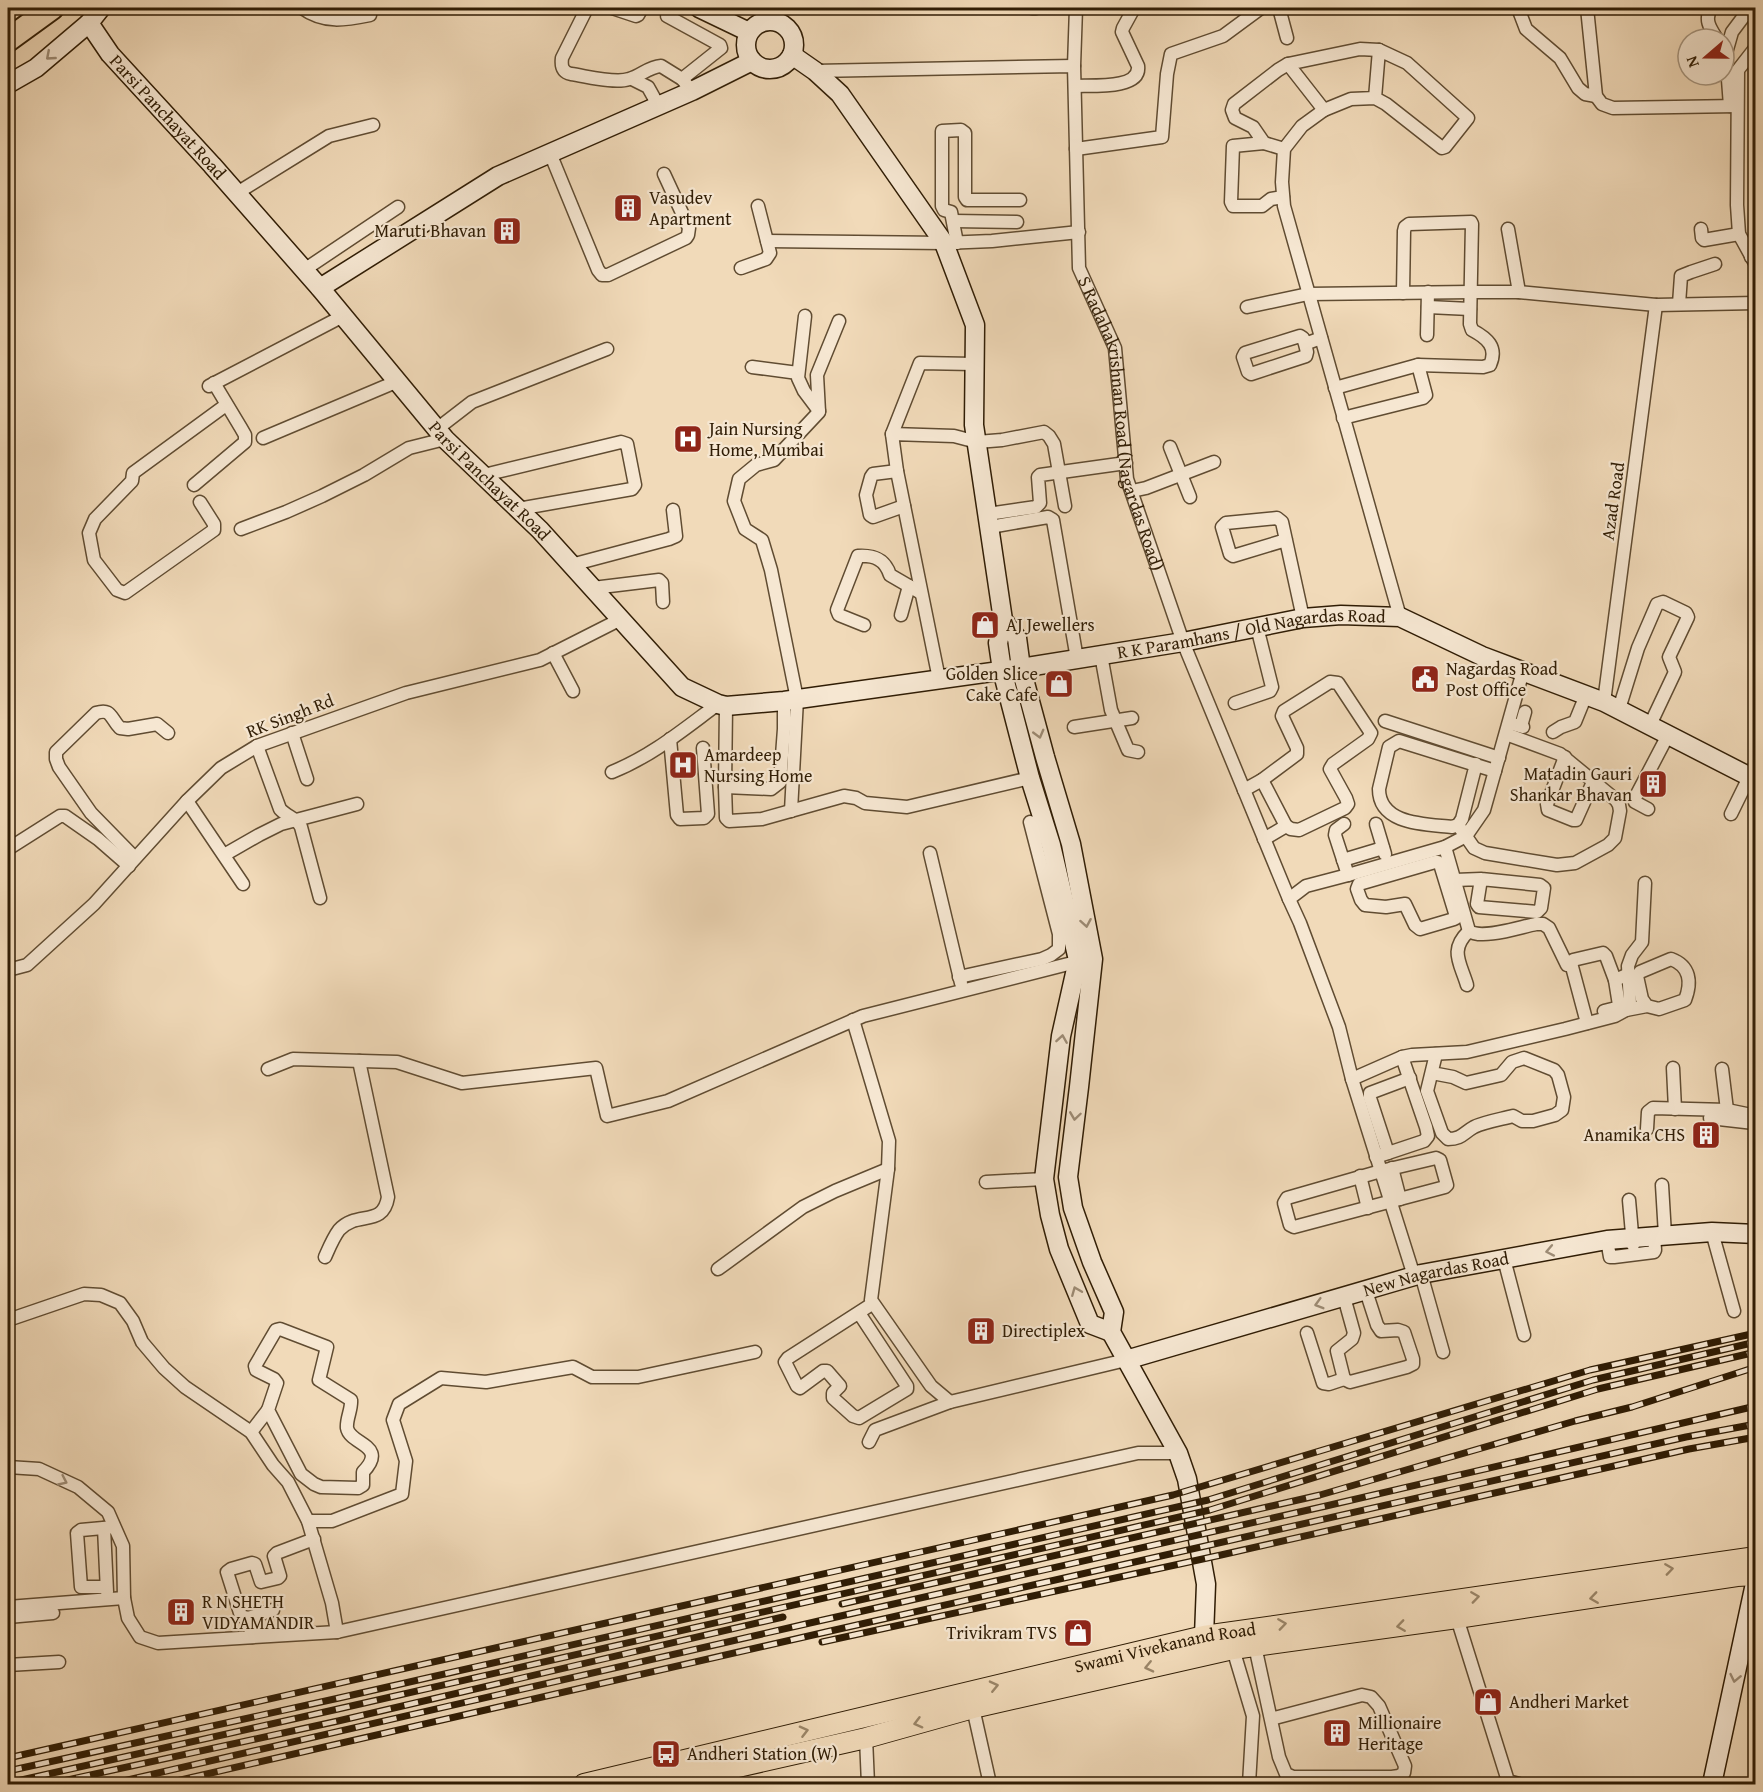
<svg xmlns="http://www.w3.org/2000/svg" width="1763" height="1792" font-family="'Gentium Book Plus',serif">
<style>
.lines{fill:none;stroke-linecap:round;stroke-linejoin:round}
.street-casing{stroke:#604c32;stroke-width:15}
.secondary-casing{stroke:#301d05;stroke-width:21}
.primary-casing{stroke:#301d05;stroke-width:22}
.highway-casing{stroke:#301d05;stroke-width:26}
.street{stroke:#f6e7d2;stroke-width:12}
.secondary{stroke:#f6e7d2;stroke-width:18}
.primary{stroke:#f1dab9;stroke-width:20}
.highway{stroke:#f1dab9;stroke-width:22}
.rail-casing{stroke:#301d05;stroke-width:7}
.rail{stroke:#f6e7d2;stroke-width:4.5;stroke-dasharray:14;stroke-linecap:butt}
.oneway{stroke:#9d8c76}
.oneway2{stroke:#9a8568}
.labels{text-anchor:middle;stroke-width:4.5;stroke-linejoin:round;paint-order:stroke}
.street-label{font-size:18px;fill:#301d05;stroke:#f6e7d2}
.poi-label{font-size:18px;fill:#301d05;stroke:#f6e7d2;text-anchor:start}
</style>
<rect width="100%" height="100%" fill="#f1dab9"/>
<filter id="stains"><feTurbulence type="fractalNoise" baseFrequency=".00333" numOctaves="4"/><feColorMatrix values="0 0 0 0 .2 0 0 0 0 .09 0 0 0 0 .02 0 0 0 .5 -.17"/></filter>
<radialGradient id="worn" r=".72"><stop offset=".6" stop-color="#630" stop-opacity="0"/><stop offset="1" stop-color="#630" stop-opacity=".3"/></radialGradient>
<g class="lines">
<g class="street-casing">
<g id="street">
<path d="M302,8C324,24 345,20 370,15"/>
<path d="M587,8L562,58C561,66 562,72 571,74C586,76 615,84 629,79C641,76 648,67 661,66L682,79L692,91"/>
<path d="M612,8L636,16L638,15L642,8"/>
<path d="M1032,8H1036"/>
<path d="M1279,8L1287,38"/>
<path d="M1518,8L1526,29L1560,58L1578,88L1585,94L1596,96"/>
<path d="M1587,8L1596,96L1602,104L1613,108L1737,106"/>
<path d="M1711,8C1704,20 1710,28 1717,39"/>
<path d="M667,16L720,45L721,48L682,79"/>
<path d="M1756,47L1738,70L1737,205L1739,234L1756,265"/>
<path d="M1724,50L1726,53L1730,106"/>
<path d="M1726,53L1732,32L1750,8"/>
<path d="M1074,66L1076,8"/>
<path id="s1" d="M815,71L1074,66L1079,268L1115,348L1127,479L1183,642L1289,899"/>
<path d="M632,79L648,87L658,105"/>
<path d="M1075,86C1090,85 1141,90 1138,66L1122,32L1123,28L1134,8"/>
<path d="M1375,98L1379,50L1407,63L1468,118L1445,147L1442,148L1386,104L1375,98L1351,99L1324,110L1302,126L1284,149L1282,182L1284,206L1400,617"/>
<path d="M1324,110L1288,64L1360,49L1379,50"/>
<path d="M1264,143L1233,146L1231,202L1233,206H1262L1271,199L1283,197"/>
<path d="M1076,149L1162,137L1167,74L1171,54L1223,36L1261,8"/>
<path d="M1284,149L1264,143L1253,127L1235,118L1232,110L1234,104L1278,70L1288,64"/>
<path d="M550,153L598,270L602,275H608L686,238L688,235L689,228L664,174"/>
<path d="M237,193L329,136L373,125"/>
<path d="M954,221L1017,222"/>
<path d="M1508,229L1519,292"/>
<path d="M1701,229L1702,238L1704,240L1739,234"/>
<path d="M767,241L944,243L992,241L1079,232"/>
<path d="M957,243L951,212L944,210L942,206V131L961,130L965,133V197L967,200H1020"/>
<path d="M1751,257L1756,232"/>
<path d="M741,268L766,259L770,253L758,206"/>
<path d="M304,270L398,207"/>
<path d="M1679,304L1681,276L1691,272L1715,264"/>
<path d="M1247,307L1308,294L1471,292H1519L1656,305L1756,303"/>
<path d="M1428,307L1470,309"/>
<path d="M805,316L798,378L804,391L819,411"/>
<path d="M1427,335L1428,292"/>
<path d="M1305,344L1307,352L1306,356L1251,374L1248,372L1243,357L1245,353L1300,336L1303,338L1305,344L1321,338"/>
<path d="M752,367L798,373"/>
<path d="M209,386L343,316"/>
<path d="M1335,388L1418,365L1483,367L1490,365C1498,347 1487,338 1472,330L1470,324L1472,224L1471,222L1409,224L1405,227L1404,231L1403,293"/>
<path d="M1343,418L1423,398L1426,395L1418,365"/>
<path d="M437,429L472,402L607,349"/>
<path d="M892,434L920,363L974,364"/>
<path d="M263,438L398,381"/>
<path d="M1170,447L1190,497"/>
<path d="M897,471L873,474L871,477L866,495L870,515L873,517L904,506"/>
<path d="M484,475L621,442L627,444L635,485L632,489L518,509"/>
<path d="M194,485L245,442V435L241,428L214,383"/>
<path d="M1132,491L1146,488L1214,462"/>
<path d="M200,502L214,524V530L125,593L117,590L94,560L89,533L95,519L132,481L133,473L226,405"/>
<path d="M988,514L1036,507L1040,503L1038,477L1040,475L1126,463"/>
<path d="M990,527L1048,517L1053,520L1077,659"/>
<path d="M241,529L286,512L322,496L364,475L409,448L445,439"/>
<path d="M1286,540L1233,556L1230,554L1222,527L1226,523L1277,518L1282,522L1303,618"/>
<path d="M571,565L669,539L676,536L673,510"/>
<path d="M593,588L659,580L662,583L663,602"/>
<path d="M901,615L909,586"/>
<path d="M864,625L839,615L837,610L858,556C874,555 885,559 890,575L921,593"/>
<path d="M553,653L573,691"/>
<path d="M1101,655L1111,710L1128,750L1138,752"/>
<path d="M939,679L897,471L892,434L954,436L977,442L1002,440L1044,432L1049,436L1054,444L1065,506"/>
<path d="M1604,702L1656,305"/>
<path d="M1235,703L1270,691L1272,687L1257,627"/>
<path d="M726,706L725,787L771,789L780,782L784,729V701"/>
<path d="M1619,709L1638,648L1657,604L1663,602L1686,613L1688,617L1669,657L1675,672L1650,725"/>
<path d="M1385,721L1499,758"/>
<path d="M1509,723L1523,727"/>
<path d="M1521,726L1525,712"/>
<path d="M1074,727L1132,718"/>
<path d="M1553,732L1561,727L1575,722L1586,695"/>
<path d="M292,733L307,779"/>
<path d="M670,739L677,815L680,819L704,818L708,814L703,748"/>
<path d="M257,746L280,809C287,817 297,818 301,827L320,898"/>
<path d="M1565,757L1547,804L1548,810L1573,820H1576L1593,782"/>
<path d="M1476,764L1462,819L1458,825L1452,827C1426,824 1379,825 1379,789L1389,747L1399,741L1495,771"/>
<path d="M612,772C652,756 684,729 718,704"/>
<path d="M1262,780L1286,826"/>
<path d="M725,787L726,818L729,821L762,819L844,796L856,798L865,803L907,807L1030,778"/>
<path d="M1244,790L1262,780L1297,754V748L1282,716L1284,711L1330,682L1338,683L1371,733L1368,739L1333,764L1330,769L1346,798L1348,804L1345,808L1299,830L1291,829L1286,826L1264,839"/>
<path d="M187,801L243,884"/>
<path d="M1648,809L1635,802V798L1668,735"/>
<path d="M791,811L797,699L771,570L762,540L745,529L734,501L739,479L756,465L774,460L819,412L817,375L839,321"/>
<path d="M1731,814L1756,763"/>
<path d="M1344,824L1336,830L1335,835L1348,875"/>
<path d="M1376,824L1385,854"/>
<path d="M1458,825L1474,848L1485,853L1557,865L1575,863L1608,845L1615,838L1620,811L1619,805L1616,800L1560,754L1506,734"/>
<path d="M1445,847L1469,931C1482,940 1520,927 1536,924H1543L1549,928L1567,965"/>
<path d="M8,849L60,816H65L98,839L129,866"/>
<path d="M930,853L961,983"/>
<path d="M224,855L259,835L281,824L357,804"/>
<path d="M135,858L91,813L59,767L56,759V752L96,713C112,708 110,718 120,728L128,729L157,724L168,733"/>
<path d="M1343,860L1383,848"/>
<path d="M1435,862H1438L1440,864L1455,913L1456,918L1454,919L1420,929L1415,925L1405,904L1386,907L1365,905L1361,900L1357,889L1359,884Z"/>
<path d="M1455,880L1481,879L1540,885L1544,888L1541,908L1537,912L1479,907L1477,904L1481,879"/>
<path d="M8,970L27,965L94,904L187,801L221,768L257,746L406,693L540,660L621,619"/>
<path d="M959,977L1042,959L1051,955L1059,949V934L1030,822"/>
<path d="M1467,985C1460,962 1449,950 1469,931"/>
<path d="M1626,1010L1647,1006L1659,1009L1685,1000C1692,982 1690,966 1671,959L1640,972L1637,976L1642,999L1647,1006"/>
<path d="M1604,1011L1616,1008L1619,1005L1615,980"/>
<path d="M853,1020L889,1141L888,1169L871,1300L931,1386L950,1402L1126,1360"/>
<path d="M1587,1023L1571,963L1573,960L1603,953L1606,956L1615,980L1629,974"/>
<path d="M1673,1068L1675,1109"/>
<path d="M268,1069L293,1059L397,1062L462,1083L596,1068L607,1116L668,1101L863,1016L1084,960"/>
<path d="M1722,1069L1727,1110"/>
<path d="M1432,1073L1453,1077L1466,1083L1501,1075L1512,1062L1524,1058L1554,1070L1558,1075L1564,1097L1562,1110L1555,1115L1533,1121H1522L1513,1116C1502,1119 1484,1122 1474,1127C1463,1133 1462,1139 1448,1139L1442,1133L1427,1091L1436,1054"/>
<path d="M1352,1079L1402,1057L1412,1055L1467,1052L1565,1029L1615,1016L1626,1010L1630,1003L1628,966L1632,955L1642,942L1645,883"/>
<path d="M1710,1118L1754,1123"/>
<path d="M1647,1129L1648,1112L1653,1108L1727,1110L1756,1116"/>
<path d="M1388,1153L1370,1098V1093L1410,1078"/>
<path d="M1376,1157L1424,1141L1428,1136L1426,1127L1402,1057"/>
<path d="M1436,1158L1440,1160L1447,1185L1445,1187L1294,1227L1290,1225L1284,1203L1287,1198L1381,1171Z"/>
<path d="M1392,1168L1400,1199"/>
<path d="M1360,1176L1368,1208"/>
<path d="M986,1182L1044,1179"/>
<path d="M1662,1185L1665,1235"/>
<path d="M1629,1200L1633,1245"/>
<path d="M1712,1232L1734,1311"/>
<path d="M1607,1240L1610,1257H1614L1654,1252L1655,1250L1654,1236"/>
<path d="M325,1257C329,1248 333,1238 339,1230C357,1210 383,1228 388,1197L359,1061"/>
<path d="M1504,1259L1524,1335"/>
<path d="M718,1269L803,1207L835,1191L888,1169"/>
<path d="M1421,1274L1443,1352"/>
<path d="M1414,1276L1352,1079L1339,1027L1300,923L1289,899L1306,886L1348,875L1445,847L1466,836L1484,810L1523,671"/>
<path d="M1344,1297L1354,1333L1352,1339L1337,1351L1344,1379L1350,1382L1407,1367L1413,1364V1359L1404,1332L1398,1330L1381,1331L1377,1325L1366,1291"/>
<path d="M859,1313L907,1386V1389L859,1418L853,1416L833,1398V1393L840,1386L827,1371H823L800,1388L797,1386L785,1362L788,1358L872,1304"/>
<path d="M8,1320L84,1294L101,1295L120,1303L133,1321L142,1342L164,1368L185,1387L251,1432L273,1465L288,1482L308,1521L332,1603L337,1632"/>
<path d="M280,1329L327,1347L319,1380L351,1400C352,1409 346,1419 347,1428C350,1445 389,1445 363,1472V1485L358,1488L321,1487L314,1484L301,1474L268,1410L277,1383L274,1379L256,1370L255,1366L276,1330Z"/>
<path d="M1307,1333L1323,1383L1329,1384L1344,1379"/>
<path d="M251,1432L268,1410"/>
<path d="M869,1442L875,1430L950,1402"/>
<path d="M8,1467L39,1469L78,1487L108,1512L123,1546L124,1598L128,1618L140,1637L158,1643L337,1632L1138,1453H1178"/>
<path d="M308,1521H332L402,1494L406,1461L393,1420L399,1404L441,1378L486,1382L573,1367L592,1377H638L755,1352"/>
<path d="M104,1528L107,1592"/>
<path d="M106,1587H81L77,1533L81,1530L114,1527"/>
<path d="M8,1607L124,1598"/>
<path d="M8,1617L53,1613"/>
<path d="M248,1618L273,1610"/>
<path d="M1457,1618L1508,1781L1519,1784"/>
<path d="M252,1637L248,1618L241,1616L227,1572L231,1569L252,1563L255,1564L261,1582L278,1578L280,1576L274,1556L277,1553L314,1539"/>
<path d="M1255,1646L1279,1757L1286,1774L1293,1777H1392L1399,1776L1404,1773L1405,1766L1379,1706L1371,1697L1362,1695L1271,1719"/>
<path d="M1233,1649L1253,1716L1249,1784"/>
<path d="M8,1665L59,1662"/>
<path d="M973,1708L990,1784"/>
<path d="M866,1738L868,1784"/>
</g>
</g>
<g class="secondary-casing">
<g id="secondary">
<path d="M699,8L749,32"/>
<circle cx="770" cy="45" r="24"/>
<path id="s2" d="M89,23L110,54L212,165L320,288L445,439L540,530L682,687L718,704L726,706L784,701L1021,668L1183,642L1303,618L1341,615L1400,617L1482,656L1604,702L1756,780"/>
<path d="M792,55L815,71L840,94L944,243L975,325L974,425L1003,620L998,643L1002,670L1030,778L1051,845L1078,960L1061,1036L1044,1179L1050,1215L1059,1249L1090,1324L1111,1332"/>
<path d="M8,84L36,68L89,23L101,8"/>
<path d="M320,288L498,176L692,91L752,61"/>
<path d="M1003,620L1017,638L1021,668L1045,757L1071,844L1093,959L1079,1087L1068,1177L1073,1208L1092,1262L1114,1312L1111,1332L1178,1453L1187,1479L1206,1584L1204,1636L1205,1650"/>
<path id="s3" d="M1126,1360L1421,1274L1607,1240L1712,1232L1756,1234"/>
<path d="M1712,1784L1756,1579"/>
</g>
</g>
<g class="primary-casing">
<g id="primary">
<path id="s4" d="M584,1784L1204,1636L1756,1557"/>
<path d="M663,1784L866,1738L973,1708L1233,1649L1457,1618L1737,1576L1756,1575"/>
</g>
</g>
<g class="highway-casing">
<path id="highway" d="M8,40L52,8"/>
</g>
<use href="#street" class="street"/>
<use href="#secondary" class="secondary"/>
<use href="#primary" class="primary"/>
<use href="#highway" class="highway"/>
<g class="rail-casing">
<g id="rail">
<path d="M842,1604L1320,1495L1575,1421L1632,1407L1756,1367"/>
<path d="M822,1642L1221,1555L1689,1449L1756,1437"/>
<path d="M8,1758L1173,1495L1590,1370L1756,1333"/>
<path d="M8,1771L339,1698L1208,1500L1593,1380L1756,1342"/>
<path d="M8,1783L338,1709L1210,1510L1598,1389L1756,1352"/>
<path d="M49,1784L338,1721L783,1617"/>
<path d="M110,1784L823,1620L1326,1506L1756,1406"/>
<path d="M163,1784L826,1632L1686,1437L1756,1424"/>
</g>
</g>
<use href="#rail" class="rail"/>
</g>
<defs><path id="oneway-chevron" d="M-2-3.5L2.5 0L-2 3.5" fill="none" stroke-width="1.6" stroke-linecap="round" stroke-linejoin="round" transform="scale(1.5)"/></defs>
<g class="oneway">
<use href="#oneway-chevron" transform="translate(50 56) rotate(139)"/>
<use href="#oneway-chevron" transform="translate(1039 734) rotate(75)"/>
<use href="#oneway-chevron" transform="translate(1086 923) rotate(80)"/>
<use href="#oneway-chevron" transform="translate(1062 1039) rotate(-81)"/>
<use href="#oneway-chevron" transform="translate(1075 1116) rotate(98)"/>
<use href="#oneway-chevron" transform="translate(1550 1251) rotate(169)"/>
<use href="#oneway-chevron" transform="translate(1076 1291) rotate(-112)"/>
<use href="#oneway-chevron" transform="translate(1319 1304) rotate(164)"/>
<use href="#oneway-chevron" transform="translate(63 1481) rotate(25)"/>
<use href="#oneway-chevron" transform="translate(1735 1678) rotate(102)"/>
</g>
<g class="oneway2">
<use href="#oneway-chevron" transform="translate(1669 1569) rotate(-8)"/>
<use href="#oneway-chevron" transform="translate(1475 1597) rotate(-8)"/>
<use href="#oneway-chevron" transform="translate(1594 1598) rotate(172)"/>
<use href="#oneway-chevron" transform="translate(1282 1624) rotate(-8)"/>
<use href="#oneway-chevron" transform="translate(1401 1626) rotate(172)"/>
<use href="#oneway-chevron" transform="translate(1149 1667) rotate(167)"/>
<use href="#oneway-chevron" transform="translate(994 1686) rotate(-13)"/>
<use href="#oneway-chevron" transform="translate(918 1723) rotate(165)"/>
<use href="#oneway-chevron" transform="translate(804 1731) rotate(-14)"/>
</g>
<defs>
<g id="building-square" transform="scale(1.5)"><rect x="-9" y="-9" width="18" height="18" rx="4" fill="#8f2418" stroke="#f6e7d2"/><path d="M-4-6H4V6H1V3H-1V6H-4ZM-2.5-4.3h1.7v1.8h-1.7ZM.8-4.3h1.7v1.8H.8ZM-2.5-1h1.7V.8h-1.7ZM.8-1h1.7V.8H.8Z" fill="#fff"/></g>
<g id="hospital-square" transform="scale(1.5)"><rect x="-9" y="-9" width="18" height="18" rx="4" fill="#8f2418" stroke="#f6e7d2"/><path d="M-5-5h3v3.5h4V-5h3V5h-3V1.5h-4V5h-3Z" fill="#fff"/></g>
<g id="shop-square" transform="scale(1.5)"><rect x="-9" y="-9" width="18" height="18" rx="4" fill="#8f2418" stroke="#f6e7d2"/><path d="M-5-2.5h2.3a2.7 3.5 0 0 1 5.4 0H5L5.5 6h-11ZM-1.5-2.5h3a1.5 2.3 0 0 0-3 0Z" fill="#fff"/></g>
<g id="civic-square" transform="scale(1.5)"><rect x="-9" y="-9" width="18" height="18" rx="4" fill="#8f2418" stroke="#f6e7d2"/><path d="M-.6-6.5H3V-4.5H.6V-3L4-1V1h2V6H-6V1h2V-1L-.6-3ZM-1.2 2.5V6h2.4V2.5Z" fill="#fff"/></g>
<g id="bus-square" transform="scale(1.5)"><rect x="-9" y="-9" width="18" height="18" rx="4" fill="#8f2418" stroke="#f6e7d2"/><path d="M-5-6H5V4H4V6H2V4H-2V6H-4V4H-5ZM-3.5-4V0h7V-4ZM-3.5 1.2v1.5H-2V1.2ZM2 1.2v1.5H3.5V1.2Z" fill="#fff"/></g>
</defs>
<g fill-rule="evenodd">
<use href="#building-square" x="628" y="208"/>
<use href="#building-square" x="507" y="231"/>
<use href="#hospital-square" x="688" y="439"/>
<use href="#shop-square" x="985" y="625"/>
<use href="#civic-square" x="1425" y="679"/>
<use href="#shop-square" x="1059" y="684"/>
<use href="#hospital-square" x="683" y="765"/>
<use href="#building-square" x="1653" y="784"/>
<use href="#building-square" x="1706" y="1135"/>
<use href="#building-square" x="981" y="1331"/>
<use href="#building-square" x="181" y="1612"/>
<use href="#shop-square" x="1078" y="1633"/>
<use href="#shop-square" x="1488" y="1702"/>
<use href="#building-square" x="1337" y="1733"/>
<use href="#bus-square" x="666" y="1754"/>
</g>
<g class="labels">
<g class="street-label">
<text dy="6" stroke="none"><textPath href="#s2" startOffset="123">Parsi Panchayat Road</textPath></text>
<text dy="6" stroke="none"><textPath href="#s1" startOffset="624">S Radahakrishnan Road (Nagardas Road)</textPath></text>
<text dy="6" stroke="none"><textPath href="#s2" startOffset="609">Parsi Panchayat Road</textPath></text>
<text transform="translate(1613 501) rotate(-82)" y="6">Azad Road</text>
<text dy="6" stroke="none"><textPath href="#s2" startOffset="1470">R K Paramhans / Old Nagardas Road</textPath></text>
<text transform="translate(290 716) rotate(-21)" y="6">RK Singh Rd</text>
<text dy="6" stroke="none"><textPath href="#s3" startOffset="322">New Nagardas Road</textPath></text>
<text dy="6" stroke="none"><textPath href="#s4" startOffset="597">Swami Vivekanand Road</textPath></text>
</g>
<g class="poi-label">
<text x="649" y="204">Vasudev<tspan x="649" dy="21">Apartment</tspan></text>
<text x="486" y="237" text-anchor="end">Maruti Bhavan</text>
<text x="709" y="435">Jain Nursing<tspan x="709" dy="21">Home, Mumbai</tspan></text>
<text x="1006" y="631">AJ Jewellers</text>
<text x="1446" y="675">Nagardas Road<tspan x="1446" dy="21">Post Office</tspan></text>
<text x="1038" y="680" text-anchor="end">Golden Slice<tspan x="1038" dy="21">Cake Cafe</tspan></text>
<text x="704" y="761">Amardeep<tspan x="704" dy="21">Nursing Home</tspan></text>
<text x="1632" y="780" text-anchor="end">Matadin Gauri<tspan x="1632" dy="21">Shankar Bhavan</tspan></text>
<text x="1685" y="1141" text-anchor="end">Anamika CHS</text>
<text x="1002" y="1337">Directiplex</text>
<text x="202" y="1608">R N SHETH<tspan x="202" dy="21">VIDYAMANDIR</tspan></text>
<text x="1057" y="1639" text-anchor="end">Trivikram TVS</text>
<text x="1509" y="1708">Andheri Market</text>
<text x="1358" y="1729">Millionaire<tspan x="1358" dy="21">Heritage</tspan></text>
<text x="687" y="1760">Andheri Station (W)</text>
</g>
</g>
<rect width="1763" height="1792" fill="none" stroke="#f1dab9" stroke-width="30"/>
<rect x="9" y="9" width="1745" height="1774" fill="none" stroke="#301d05" stroke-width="3"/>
<rect x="15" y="15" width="1733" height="1762" fill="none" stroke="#301d05" stroke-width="1.5"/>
<g transform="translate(1706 57) rotate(250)"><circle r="28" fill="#f6e7d2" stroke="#a79680" stroke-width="1.5"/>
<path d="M0-4.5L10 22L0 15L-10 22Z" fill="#8f2418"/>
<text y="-9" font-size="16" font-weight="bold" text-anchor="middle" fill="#301d05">N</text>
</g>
<rect width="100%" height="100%" filter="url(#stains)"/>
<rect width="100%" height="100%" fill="url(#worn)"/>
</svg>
